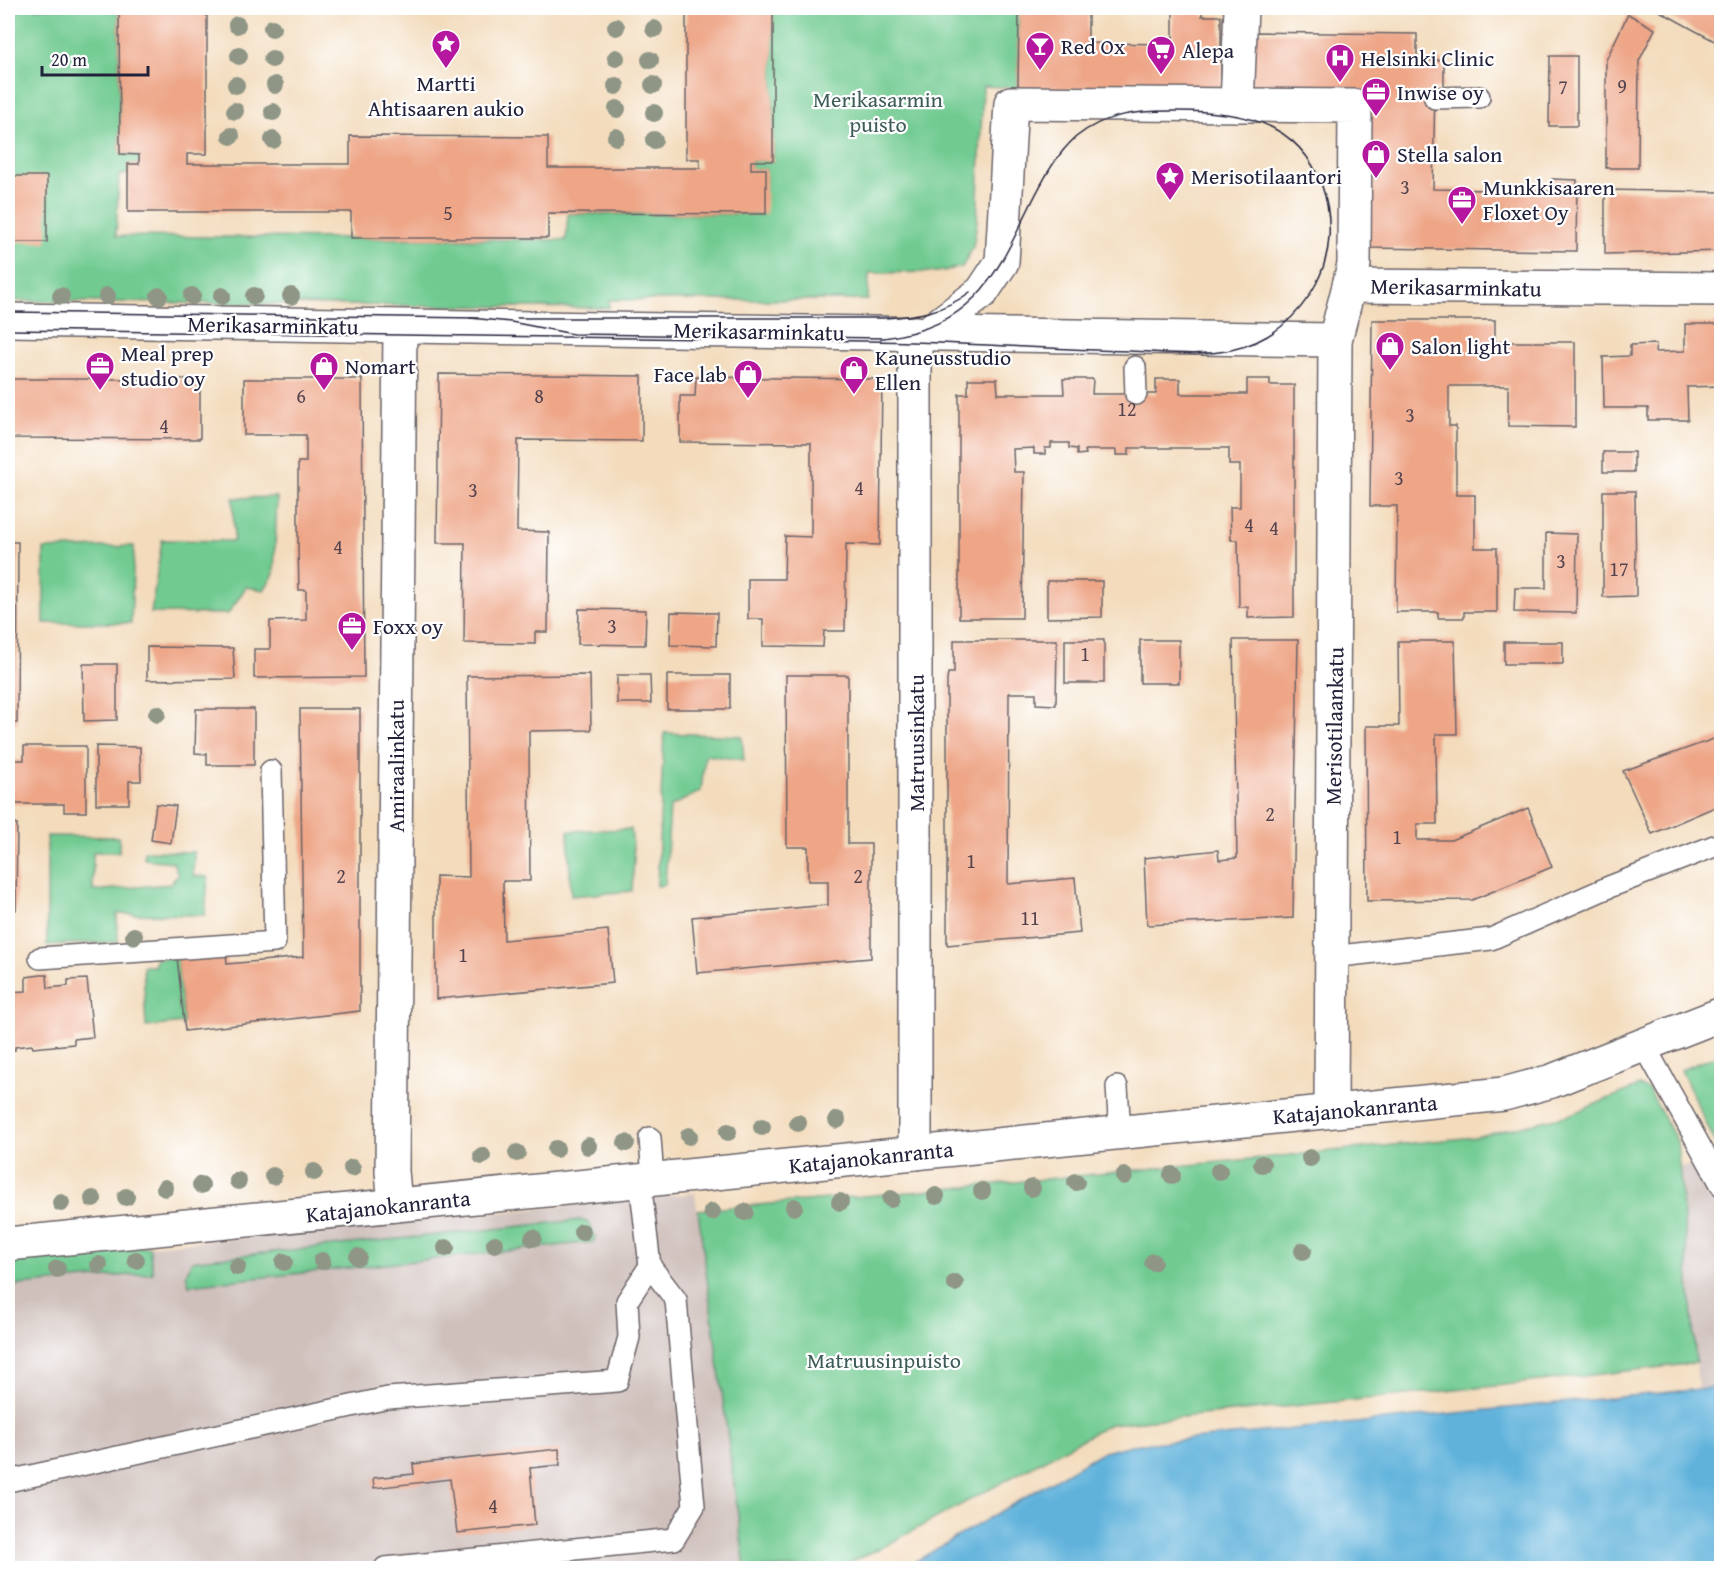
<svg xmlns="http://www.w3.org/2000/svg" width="1729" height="1576" font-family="'Gentium Book Plus',serif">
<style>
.industrial{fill:#cfc0bb}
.green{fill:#71cb91;stroke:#4a7666;stroke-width:1.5}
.water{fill:#60b2db;stroke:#416a8b;stroke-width:1.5}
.building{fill:#eea687}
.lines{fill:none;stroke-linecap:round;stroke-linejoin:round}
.lane-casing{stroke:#6b6368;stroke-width:24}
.street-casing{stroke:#6b6368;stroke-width:36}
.secondary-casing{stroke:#6b6368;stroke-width:36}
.lane{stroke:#fff;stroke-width:21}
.street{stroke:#fff;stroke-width:33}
.secondary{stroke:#fff;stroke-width:33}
.tram{stroke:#22223b;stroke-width:1.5}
.tree{fill:#8f9686}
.labels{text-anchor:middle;stroke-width:4.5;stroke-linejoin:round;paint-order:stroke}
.number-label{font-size:20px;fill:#55434e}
.poi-label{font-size:22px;fill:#22223b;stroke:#fff;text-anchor:start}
.park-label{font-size:22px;fill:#3e5d59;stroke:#fff}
.street-label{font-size:22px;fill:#22223b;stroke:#fff}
</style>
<rect width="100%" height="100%" fill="#fff"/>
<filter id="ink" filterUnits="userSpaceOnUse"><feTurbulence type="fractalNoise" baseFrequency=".0167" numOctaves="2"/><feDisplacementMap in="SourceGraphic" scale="12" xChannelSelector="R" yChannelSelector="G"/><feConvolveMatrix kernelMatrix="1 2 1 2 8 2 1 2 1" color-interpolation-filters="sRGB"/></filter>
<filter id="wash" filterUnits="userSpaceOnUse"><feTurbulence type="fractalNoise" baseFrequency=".008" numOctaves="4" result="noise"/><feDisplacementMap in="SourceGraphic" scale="24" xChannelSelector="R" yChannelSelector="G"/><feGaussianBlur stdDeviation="1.35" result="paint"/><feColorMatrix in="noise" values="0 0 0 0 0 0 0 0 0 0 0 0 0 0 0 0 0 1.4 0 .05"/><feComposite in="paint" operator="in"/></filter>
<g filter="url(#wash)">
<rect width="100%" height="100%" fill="#f3dbbc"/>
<g class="industrial">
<path d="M1721,1161V1387L1698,1389L1680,1167Z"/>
<path d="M695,1193L745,1568H8V1260Z"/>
</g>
<g class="green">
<path d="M8,8H119L120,154L139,155V164H128V174L119,175L116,236L566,240L568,214H765L766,169H751V161H773V8H1019L1018,88L983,86L977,222L973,247L962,267L937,272L869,273L868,300H609V308L8,301Z"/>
<path d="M277,497L274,574L264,590L246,587L228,614L151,613L162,540L234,541L233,498Z"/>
<path d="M134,546L131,623H44V549Z"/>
<path d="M664,733L742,736L744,760L705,755L701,791L670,807L665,885L657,886Z"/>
<path d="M631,829L634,858L632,891L571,896L568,831Z"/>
<path d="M47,836L119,837V852H93V891L170,884L178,875L173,862L144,859V851L194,852L193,876L208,877L205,915L117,914L118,942L47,945Z"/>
<path d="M177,957L184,1023L146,1027L143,966H155V959Z"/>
<path d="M1721,1054H1722L1721,1155L1681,1070Z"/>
<path d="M1639,1086L1648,1089L1677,1141L1696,1363L1496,1386L1110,1424L881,1548L836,1568H745L698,1210L923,1191L1475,1137L1569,1115Z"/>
<path d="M579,1220L588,1222L595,1237L593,1242L189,1285L186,1274L192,1261L207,1259Z"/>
<path d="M149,1246L153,1273L8,1286V1260Z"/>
</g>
<path class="water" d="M1721,1387V1568H904L1100,1453L1131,1445Z"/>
<g id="blocks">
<g class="building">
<path d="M119,8H207V154H187V164H350V136L548,137V168H700L699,159H686V8H773V161H751V169H766V214L548,213V238H351V212H128V164H139V155L120,154Z"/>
<path d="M1019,8H1064V13L1088,14V43L1173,44V8H1202V16H1221V90L1018,88Z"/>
<path d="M1654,8H1722V45L1692,29Z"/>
<path d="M1628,14L1655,29L1639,61L1638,168H1606V60Z"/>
<path d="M1252,32L1417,34V60H1444V88L1435,87L1433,189L1552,191V179L1577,180L1576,251L1368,248L1370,91L1251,89Z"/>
<path d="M1550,56H1577V126H1549Z"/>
<rect x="8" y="176" width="39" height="66"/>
<path d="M1605,190L1722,192V251L1605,254Z"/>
<path d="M1372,320H1495V342H1575V427L1508,426V386H1449V426H1456V495H1475V548H1497V612H1464V618H1438V612H1396L1397,506H1370Z"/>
<path d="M1685,324H1722V386L1687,387L1688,420H1648V408H1604L1603,357L1630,356V345L1656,344L1655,352L1685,351Z"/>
<path d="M439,374L642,376V441L518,440L517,531L549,532L548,632H535V644L464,643L465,543H437Z"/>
<path d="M696,377L882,379L880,545L846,544L845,631H824L823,647L763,646V619H748V579H784L785,536L811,537V443L680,442V396H695Z"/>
<path d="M8,379H200V439L8,438Z"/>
<path d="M244,379H362L364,677L254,678V649H270V621L306,620V590H299L298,549V462H306V435H244Z"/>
<path d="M968,379H997L998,394H1064L1063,379H1093L1092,394H1156V379H1180V394H1247V379H1270V385H1294V617L1248,618V607H1239L1238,540H1231L1230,507H1240V465H1229V448H1129V455H1116V450H1085L1086,454L1077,455V449L1069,448V443H1051V448H1045V454H1034V448L1013,449L1014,472H1024L1022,618H959V394H968Z"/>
<rect x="1603" y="452" width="31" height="20"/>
<path d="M1603,491H1635L1636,596L1603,597Z"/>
<path d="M1546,533L1577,534L1576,613L1514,612L1515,588H1546Z"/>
<path d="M8,542H18L17,723H8Z"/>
<path d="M1047,581H1102V617L1047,618Z"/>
<path d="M579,609L646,610L645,645L578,644Z"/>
<path d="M671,612L717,613L716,646L670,645Z"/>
<path d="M954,640H1057L1056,705L1036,704V693H1009L1008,884L1075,878L1080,933L947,945V680L948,673H954Z"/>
<rect x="1065" y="640" width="39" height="43"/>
<rect x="1140" y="640" width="39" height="43"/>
<path d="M1233,640H1298L1293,918L1147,925L1144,858L1218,850L1219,860L1237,858Z"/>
<path d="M1398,641H1455L1457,734H1436L1437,824H1417V840H1451L1528,808L1552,867L1472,900L1367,901L1366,726H1399Z"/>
<rect x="1504" y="642" width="59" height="22"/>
<path d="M147,647L233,648L235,679L147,680Z"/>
<path d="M83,664H117V720L84,721Z"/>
<path d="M590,675L591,730L529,731L530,881H503L504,940L608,930L613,983L436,999V876L469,877L467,676Z"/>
<path d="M617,675H650L651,703H617Z"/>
<rect x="667" y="675" width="63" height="34"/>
<path d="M786,675H848V844H871V958L697,973L692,917L828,905V881H808V847H787Z"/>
<path d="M196,709H254V765H207V754L195,753Z"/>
<path d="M300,709H360V1011L185,1031L177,957L226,953L227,964L303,957Z"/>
<path d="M1722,736V804L1652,834L1623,771Z"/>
<path d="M24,746H86V812H64V804H8V760H24Z"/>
<path d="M96,746L140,747L141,781H129V804H96Z"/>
<path d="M156,804L176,806L171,843L151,840Z"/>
<path d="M8,824H17L16,910H8Z"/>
<path d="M41,975H47L48,988L68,986V980L87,979L93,1037L74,1039V1044L33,1048L32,1045L15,1047V1050L8,1051V992L26,991V977Z"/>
<path d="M559,1449L560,1465L530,1468L535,1525L457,1533L450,1479L374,1488L373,1478L414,1474L413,1464Z"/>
</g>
</g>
</g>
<g filter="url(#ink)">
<use href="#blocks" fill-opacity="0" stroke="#6b6368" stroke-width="1.5"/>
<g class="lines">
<g class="lane-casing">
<g id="lane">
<path d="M1435,98L1479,97"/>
<path d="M1135,367L1136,394"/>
<path d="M1331,957L1491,939L1609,887L1722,843"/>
<path d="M40,958L275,942L271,771"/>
<path d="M1644,1045L1722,1186"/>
<path d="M1117,1087L1120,1132"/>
<path d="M650,1138L653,1179"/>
<path d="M8,1481L388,1398L617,1381L629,1337L627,1301L650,1266"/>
<path d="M385,1568L674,1539L694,1506L676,1300L650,1266L640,1181"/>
</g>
</g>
<g class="street-casing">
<g id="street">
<path d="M1237,105L1241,8"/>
<path d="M8,320L1335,340"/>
<path d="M928,333L982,292L1002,262L1011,103L1355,106L1354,264L1349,286"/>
<path d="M1331,1111L1335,340L1349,286L1722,289"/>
<path d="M915,1153V333"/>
<path d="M395,1205L392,1171L400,327"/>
</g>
</g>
<g class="secondary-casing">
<path id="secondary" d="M8,1244L1504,1094L1552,1081L1722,1014"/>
</g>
<use href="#lane" class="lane"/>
<use href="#street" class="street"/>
<use href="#secondary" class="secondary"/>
<g class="tram">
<path d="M8,312L478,318"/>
<path d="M517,318H885C916,316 944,312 970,292"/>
<path d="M8,330C294,334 581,335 868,341C955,342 1043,349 1130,351C1163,352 1199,357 1231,350C1269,342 1298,318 1316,284C1332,253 1333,218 1322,186C1298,118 1234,110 1171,111C1137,111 1104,114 1076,137C1058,153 1047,173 1036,194C997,271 980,325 884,338L573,334L511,322L470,318"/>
</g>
</g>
<g class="tree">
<circle cx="237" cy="25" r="9"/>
<circle cx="616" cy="27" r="9"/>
<circle cx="272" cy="28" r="9"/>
<circle cx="654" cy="29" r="9"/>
<circle cx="239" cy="56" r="9"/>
<circle cx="616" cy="58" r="9"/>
<circle cx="272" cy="59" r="9"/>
<circle cx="650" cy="60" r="9"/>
<circle cx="236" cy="85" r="9"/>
<circle cx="275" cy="85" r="9"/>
<circle cx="653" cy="85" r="9"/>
<circle cx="616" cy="86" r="9"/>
<circle cx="617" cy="109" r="9"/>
<circle cx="235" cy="111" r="9"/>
<circle cx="273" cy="112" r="9"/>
<circle cx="654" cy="113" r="9"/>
<circle cx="231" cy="136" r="9"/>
<circle cx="616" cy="137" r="9"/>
<circle cx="273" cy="140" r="9"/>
<circle cx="654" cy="140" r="9"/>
<circle cx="61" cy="296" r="9"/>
<circle cx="107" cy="296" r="9"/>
<circle cx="159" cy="296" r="9"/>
<circle cx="192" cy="296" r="9"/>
<circle cx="222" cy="296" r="9"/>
<circle cx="254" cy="296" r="9"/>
<circle cx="291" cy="296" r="9"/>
<circle cx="157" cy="714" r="9"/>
<circle cx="134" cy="936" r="9"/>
<circle cx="837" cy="1120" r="9"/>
<circle cx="798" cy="1123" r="9"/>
<circle cx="762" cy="1127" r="9"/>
<circle cx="728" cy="1132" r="9"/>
<circle cx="689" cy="1136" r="9"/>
<circle cx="626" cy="1143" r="9"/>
<circle cx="588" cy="1146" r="9"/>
<circle cx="556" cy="1149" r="9"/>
<circle cx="517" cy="1153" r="9"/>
<circle cx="482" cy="1156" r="9"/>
<circle cx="1310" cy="1158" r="9"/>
<circle cx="1262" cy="1164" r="9"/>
<circle cx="352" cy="1168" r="9"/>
<circle cx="1219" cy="1171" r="9"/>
<circle cx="314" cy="1172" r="9"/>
<circle cx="1172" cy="1175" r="9"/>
<circle cx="273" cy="1176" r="9"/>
<circle cx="1124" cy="1176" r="9"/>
<circle cx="238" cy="1181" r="9"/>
<circle cx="1076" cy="1182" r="9"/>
<circle cx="201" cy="1185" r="9"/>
<circle cx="165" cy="1188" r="9"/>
<circle cx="1032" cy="1188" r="9"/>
<circle cx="982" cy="1191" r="9"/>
<circle cx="936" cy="1196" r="9"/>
<circle cx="126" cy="1197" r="9"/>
<circle cx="93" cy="1199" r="9"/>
<circle cx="891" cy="1199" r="9"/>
<circle cx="840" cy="1202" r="9"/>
<circle cx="61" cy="1203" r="9"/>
<circle cx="794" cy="1207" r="9"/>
<circle cx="712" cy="1212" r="9"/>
<circle cx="745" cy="1212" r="9"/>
<circle cx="582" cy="1232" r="9"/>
<circle cx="533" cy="1238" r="9"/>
<circle cx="495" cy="1244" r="9"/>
<circle cx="446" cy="1248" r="9"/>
<circle cx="1303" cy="1251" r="9"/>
<circle cx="358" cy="1257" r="9"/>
<circle cx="136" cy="1260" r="9"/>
<circle cx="322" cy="1261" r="9"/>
<circle cx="284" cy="1262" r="9"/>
<circle cx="1153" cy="1262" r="9"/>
<circle cx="99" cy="1265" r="9"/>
<circle cx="237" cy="1267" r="9"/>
<circle cx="57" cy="1269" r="9"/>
<circle cx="955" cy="1283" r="9"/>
</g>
</g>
<defs>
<g id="sight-pin" transform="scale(1.5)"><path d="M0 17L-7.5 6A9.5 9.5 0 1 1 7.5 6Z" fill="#b5179e" stroke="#fff"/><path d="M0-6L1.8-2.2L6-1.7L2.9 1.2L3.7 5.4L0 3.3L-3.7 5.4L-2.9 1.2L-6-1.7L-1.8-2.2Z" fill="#fff"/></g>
<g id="bar-pin" transform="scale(1.5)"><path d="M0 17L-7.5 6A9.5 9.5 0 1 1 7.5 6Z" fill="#b5179e" stroke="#fff"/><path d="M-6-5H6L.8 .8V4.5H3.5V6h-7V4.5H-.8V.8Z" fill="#fff"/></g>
<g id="supermarket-pin" transform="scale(1.5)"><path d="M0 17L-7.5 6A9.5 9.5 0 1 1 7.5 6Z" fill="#b5179e" stroke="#fff"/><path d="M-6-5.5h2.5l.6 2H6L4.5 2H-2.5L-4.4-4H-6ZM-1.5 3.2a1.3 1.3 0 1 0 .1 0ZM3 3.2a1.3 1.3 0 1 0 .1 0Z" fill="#fff"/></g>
<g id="hospital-pin" transform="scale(1.5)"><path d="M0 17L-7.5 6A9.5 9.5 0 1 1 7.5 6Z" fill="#b5179e" stroke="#fff"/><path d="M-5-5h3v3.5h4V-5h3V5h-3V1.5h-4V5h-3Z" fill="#fff"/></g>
<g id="office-pin" transform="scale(1.5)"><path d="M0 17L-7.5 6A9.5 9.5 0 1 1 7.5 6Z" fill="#b5179e" stroke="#fff"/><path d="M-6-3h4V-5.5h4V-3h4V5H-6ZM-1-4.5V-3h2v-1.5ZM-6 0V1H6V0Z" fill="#fff"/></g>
<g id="shop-pin" transform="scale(1.5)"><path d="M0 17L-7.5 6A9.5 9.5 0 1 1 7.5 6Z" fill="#b5179e" stroke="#fff"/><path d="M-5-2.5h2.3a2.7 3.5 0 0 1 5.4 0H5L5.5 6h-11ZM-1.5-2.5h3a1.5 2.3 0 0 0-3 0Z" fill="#fff"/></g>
</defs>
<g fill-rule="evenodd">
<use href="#sight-pin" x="446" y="44"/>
<use href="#bar-pin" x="1040" y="46"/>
<use href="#supermarket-pin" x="1161" y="50"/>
<use href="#hospital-pin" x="1340" y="58"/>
<use href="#office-pin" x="1376" y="92"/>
<use href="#shop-pin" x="1376" y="154"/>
<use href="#sight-pin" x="1170" y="176"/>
<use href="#office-pin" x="1462" y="200"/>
<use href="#shop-pin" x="1390" y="346"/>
<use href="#office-pin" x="100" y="366"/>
<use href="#shop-pin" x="324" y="366"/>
<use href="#shop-pin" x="854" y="370"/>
<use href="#shop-pin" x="748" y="374"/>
<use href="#office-pin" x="352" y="626"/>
</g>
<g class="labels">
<g class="number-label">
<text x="1622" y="93">9</text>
<text x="1563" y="94">7</text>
<text x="1405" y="194">3</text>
<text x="448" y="220">5</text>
<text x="301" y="403">6</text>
<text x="539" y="403">8</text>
<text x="1127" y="416">12</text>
<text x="1410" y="422">3</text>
<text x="164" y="433">4</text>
<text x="1399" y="485">3</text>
<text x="859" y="495">4</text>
<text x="473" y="497">3</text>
<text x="1249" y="532">4</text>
<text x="1274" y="535">4</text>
<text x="338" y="554">4</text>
<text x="1561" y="568">3</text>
<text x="1619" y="576">17</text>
<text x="612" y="633">3</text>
<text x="1085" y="661">1</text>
<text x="1270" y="821">2</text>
<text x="1397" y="844">1</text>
<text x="971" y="868">1</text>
<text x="341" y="883">2</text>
<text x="858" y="883">2</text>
<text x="1030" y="925">11</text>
<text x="463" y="962">1</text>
<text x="493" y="1513">4</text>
</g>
<g class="poi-label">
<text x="1061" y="54">Red Ox</text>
<text x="1182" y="58">Alepa</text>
<text x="1361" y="66">Helsinki Clinic</text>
<text x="446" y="91" text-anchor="middle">Martti<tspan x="446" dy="25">Ahtisaaren aukio</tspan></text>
<text x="1397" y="100">Inwise oy</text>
<text x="1397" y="162">Stella salon</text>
<text x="1191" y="184">Merisotilaantori</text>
<text x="1483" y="195">Munkkisaaren<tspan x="1483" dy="25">Floxet Oy</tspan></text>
<text x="1411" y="354">Salon light</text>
<text x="121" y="361">Meal prep<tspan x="121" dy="25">studio oy</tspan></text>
<text x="875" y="365">Kauneusstudio<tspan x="875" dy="25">Ellen</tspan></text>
<text x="345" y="374">Nomart</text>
<text x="727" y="382" text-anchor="end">Face lab</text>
<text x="373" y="634">Foxx oy</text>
</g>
<g class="park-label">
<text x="878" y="107">Merikasarmin<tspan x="878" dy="25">puisto</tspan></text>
<text x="884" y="1368">Matruusinpuisto</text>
</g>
<g class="street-label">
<text transform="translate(1456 287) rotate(1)" y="8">Merikasarminkatu</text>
<text transform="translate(273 325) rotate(1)" y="8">Merikasarminkatu</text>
<text transform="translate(759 331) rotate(1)" y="8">Merikasarminkatu</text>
<text transform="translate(1334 726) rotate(-89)" y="8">Merisotilaankatu</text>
<text transform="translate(916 743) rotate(-90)" y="8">Matruusinkatu</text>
<text transform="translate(396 766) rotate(-90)" y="8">Amiraalinkatu</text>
<text transform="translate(1355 1109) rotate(-5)" y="8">Katajanokanranta</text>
<text transform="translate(871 1157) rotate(-6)" y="8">Katajanokanranta</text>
<text transform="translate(388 1206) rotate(-6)" y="8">Katajanokanranta</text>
</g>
</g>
<rect width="1729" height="1576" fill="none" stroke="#fff" stroke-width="30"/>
<path d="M42 66v9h106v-9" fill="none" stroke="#22223b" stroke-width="3"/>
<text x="51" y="66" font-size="18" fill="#22223b" stroke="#ffffff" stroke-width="4.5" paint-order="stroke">20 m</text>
</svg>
